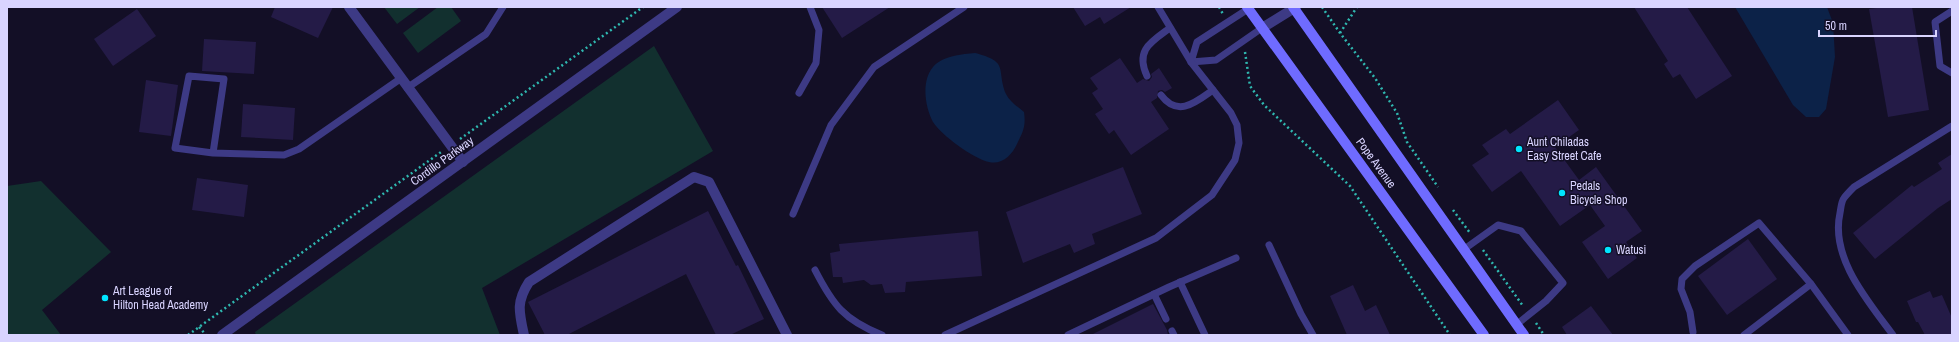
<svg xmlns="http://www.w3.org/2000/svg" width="1959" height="342" font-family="'Archivo Narrow',sans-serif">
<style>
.green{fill:#12302f}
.water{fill:#0c2248}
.building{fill:#241b47}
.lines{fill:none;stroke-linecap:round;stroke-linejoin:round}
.path{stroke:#2fb8b0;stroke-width:2.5;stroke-dasharray:2 3;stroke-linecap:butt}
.service{stroke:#3d3a85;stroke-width:7}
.minor{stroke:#3d3a85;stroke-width:10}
.secondary{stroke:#6f6bff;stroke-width:10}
.poi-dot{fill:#00e5ff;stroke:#130f26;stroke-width:1.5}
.labels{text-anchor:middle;stroke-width:3;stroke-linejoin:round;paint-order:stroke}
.poi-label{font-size:12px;fill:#d9d4ff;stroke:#130f26;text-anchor:start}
.street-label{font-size:12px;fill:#d9d4ff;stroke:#130f26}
</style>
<rect width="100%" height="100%" fill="#130f26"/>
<g class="green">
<path d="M384,7H420L397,24Z"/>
<path d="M438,7H451L461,21L418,53L403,33Z"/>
<path d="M654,46L713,151L482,288L500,335H256L255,332Z"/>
<path d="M41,181L111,252L42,310L61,335H7V186Z"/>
</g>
<g class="water">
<path d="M1735,7H1827L1833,23L1835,57L1826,109L1819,117H1806L1793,105Z"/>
<path d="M975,53C1010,62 996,69 1006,94C1010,102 1018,107 1024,112C1026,127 1023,131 1017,144C1012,155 1002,165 989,162C974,159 941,135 933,122C925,107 921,81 933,67C942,56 963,54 975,53Z"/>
</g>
<g class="building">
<path d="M275,7H333L318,38L271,17Z"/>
<path d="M822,7H890L842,38Z"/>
<path d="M1073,7H1131L1104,24L1100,17L1085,26Z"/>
<path d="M1634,7H1687L1732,76L1696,99L1680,74L1673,78L1664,64L1668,61Z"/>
<path d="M1884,7H1912L1929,110L1888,117L1869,9Z"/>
<path d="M137,9L156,36L113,66L94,39Z"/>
<path d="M204,39L256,42L254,74L202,71Z"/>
<path d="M1120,58L1137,83L1143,79L1149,81L1152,77L1151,74L1159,68L1172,88L1165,92L1162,90L1158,91L1157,98L1151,102L1169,129L1131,155L1114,130L1109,134L1095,114L1103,109L1092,93L1098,89L1090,78Z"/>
<path d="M146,80L178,85L171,136L139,132Z"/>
<path d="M1558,100L1579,130L1555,147L1579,180L1596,167L1642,231L1626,242L1637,258L1608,279L1582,242L1605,226L1590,205L1560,226L1521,171L1492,192L1472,165L1489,154L1482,145L1506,129L1510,134Z"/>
<path d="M243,104L295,108L293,140L241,137Z"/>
<path d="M1952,154V199L1938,208L1875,259L1853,233L1912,185L1914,187L1942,169L1938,163Z"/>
<path d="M1123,167L1142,214L1092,234L1095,244L1074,253L1070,244L1023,263L1006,212Z"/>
<path d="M197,178L248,185L244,217L192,210Z"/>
<path d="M708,211L736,266L738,265L764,319L730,335H716L686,274L567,335H545L528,302Z"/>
<path d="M978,231L982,276L906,282L905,292L885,293L882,284L871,285L864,280L843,283L842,277H833L830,253L840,251L839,244Z"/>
<path d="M1748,239L1777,279L1727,315L1698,276Z"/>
<path d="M1353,285L1365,311L1376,305L1390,335H1347L1330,296Z"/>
<path d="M1930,291L1933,298L1942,295L1952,318V335H1925L1918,322H1916L1907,301Z"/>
<path d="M1153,304L1167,330L1168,335H1091Z"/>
<path d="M1591,306L1613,335H1567L1562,327Z"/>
</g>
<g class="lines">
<g class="path">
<path d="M1219,7L1223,14"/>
<path d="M1322,7L1340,33L1375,78L1397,113L1407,142L1438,187"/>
<path d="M1340,33L1357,7"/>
<path d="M1245,52L1250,86L1264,105L1350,186L1450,335"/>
<path d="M460,139L643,7"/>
<path d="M1453,210L1470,233"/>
<path d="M1483,250L1523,306"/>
<path d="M1536,323L1544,335"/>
<path d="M199,327L206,335"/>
<path d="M188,335L441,152"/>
</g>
<g class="service">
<path d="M1248,9L1197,42L1191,62L1216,60L1262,28"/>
<path d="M1952,11L1935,22L1940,66L1952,73"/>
<path d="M1147,76C1135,50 1151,42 1170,28"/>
<path d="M407,88L486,34L503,7"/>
<path d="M799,93L816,63L819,30L810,7"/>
<path d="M1161,95C1178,118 1196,102 1213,90"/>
<path d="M213,153L175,148L189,76L224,79L213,153L284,155L299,149L400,79"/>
<path d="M793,214L831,125L874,67L964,7"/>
<path d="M1269,245L1301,314L1313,335"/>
<path d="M1463,250L1498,225L1521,231L1563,283L1546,301L1516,325"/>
<path d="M815,270C833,305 844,320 882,335"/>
<path d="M1180,282L1205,335"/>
<path d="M1154,294L1166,319"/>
<path d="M1172,331L1174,335"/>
<path d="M1693,332L1690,312L1681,289L1682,279L1695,266L1759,223L1811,284L1848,335"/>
<path d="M945,335L1156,238L1212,195L1235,160L1239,143L1237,125L1231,113L1191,62L1158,7"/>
<path d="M1068,335L1169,287L1236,258"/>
<path d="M1744,335L1811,284"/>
<path d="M1893,335C1868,301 1830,258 1840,213C1841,208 1841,202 1844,198C1847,194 1851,190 1854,187L1952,126"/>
</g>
<g class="minor">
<path d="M349,7L463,162"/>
<path d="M1262,28L1296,7"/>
<path d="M222,335L677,7"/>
<path d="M524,335C519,312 516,302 529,282L694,177L709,182L787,335"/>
</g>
<g class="secondary">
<path d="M1247,7L1484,335"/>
<path d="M1293,7L1524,335"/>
</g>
</g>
<g class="poi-dot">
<circle cx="1519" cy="149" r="4"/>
<circle cx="1562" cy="193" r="4"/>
<circle cx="1608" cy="250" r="4"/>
<circle cx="105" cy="298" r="4"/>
</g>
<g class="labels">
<g class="poi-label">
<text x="1527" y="146">Aunt Chiladas<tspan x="1527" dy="14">Easy Street Cafe</tspan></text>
<text x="1570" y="190">Pedals<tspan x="1570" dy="14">Bicycle Shop</tspan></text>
<text x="1616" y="254">Watusi</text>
<text x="113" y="295">Art League of<tspan x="113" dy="14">Hilton Head Academy</tspan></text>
</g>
<g class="street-label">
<text transform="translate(442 161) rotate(-36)" y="4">Cordillo Parkway</text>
<text transform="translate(1376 163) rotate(54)" y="4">Pope Avenue</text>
</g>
</g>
<rect width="1959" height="342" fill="none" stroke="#d9d4ff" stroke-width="16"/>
<path d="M1819 30v6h117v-6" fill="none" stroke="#d9d4ff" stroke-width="2"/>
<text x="1825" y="30" font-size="12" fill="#d9d4ff" stroke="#130f26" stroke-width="3" paint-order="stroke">50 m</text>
</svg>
